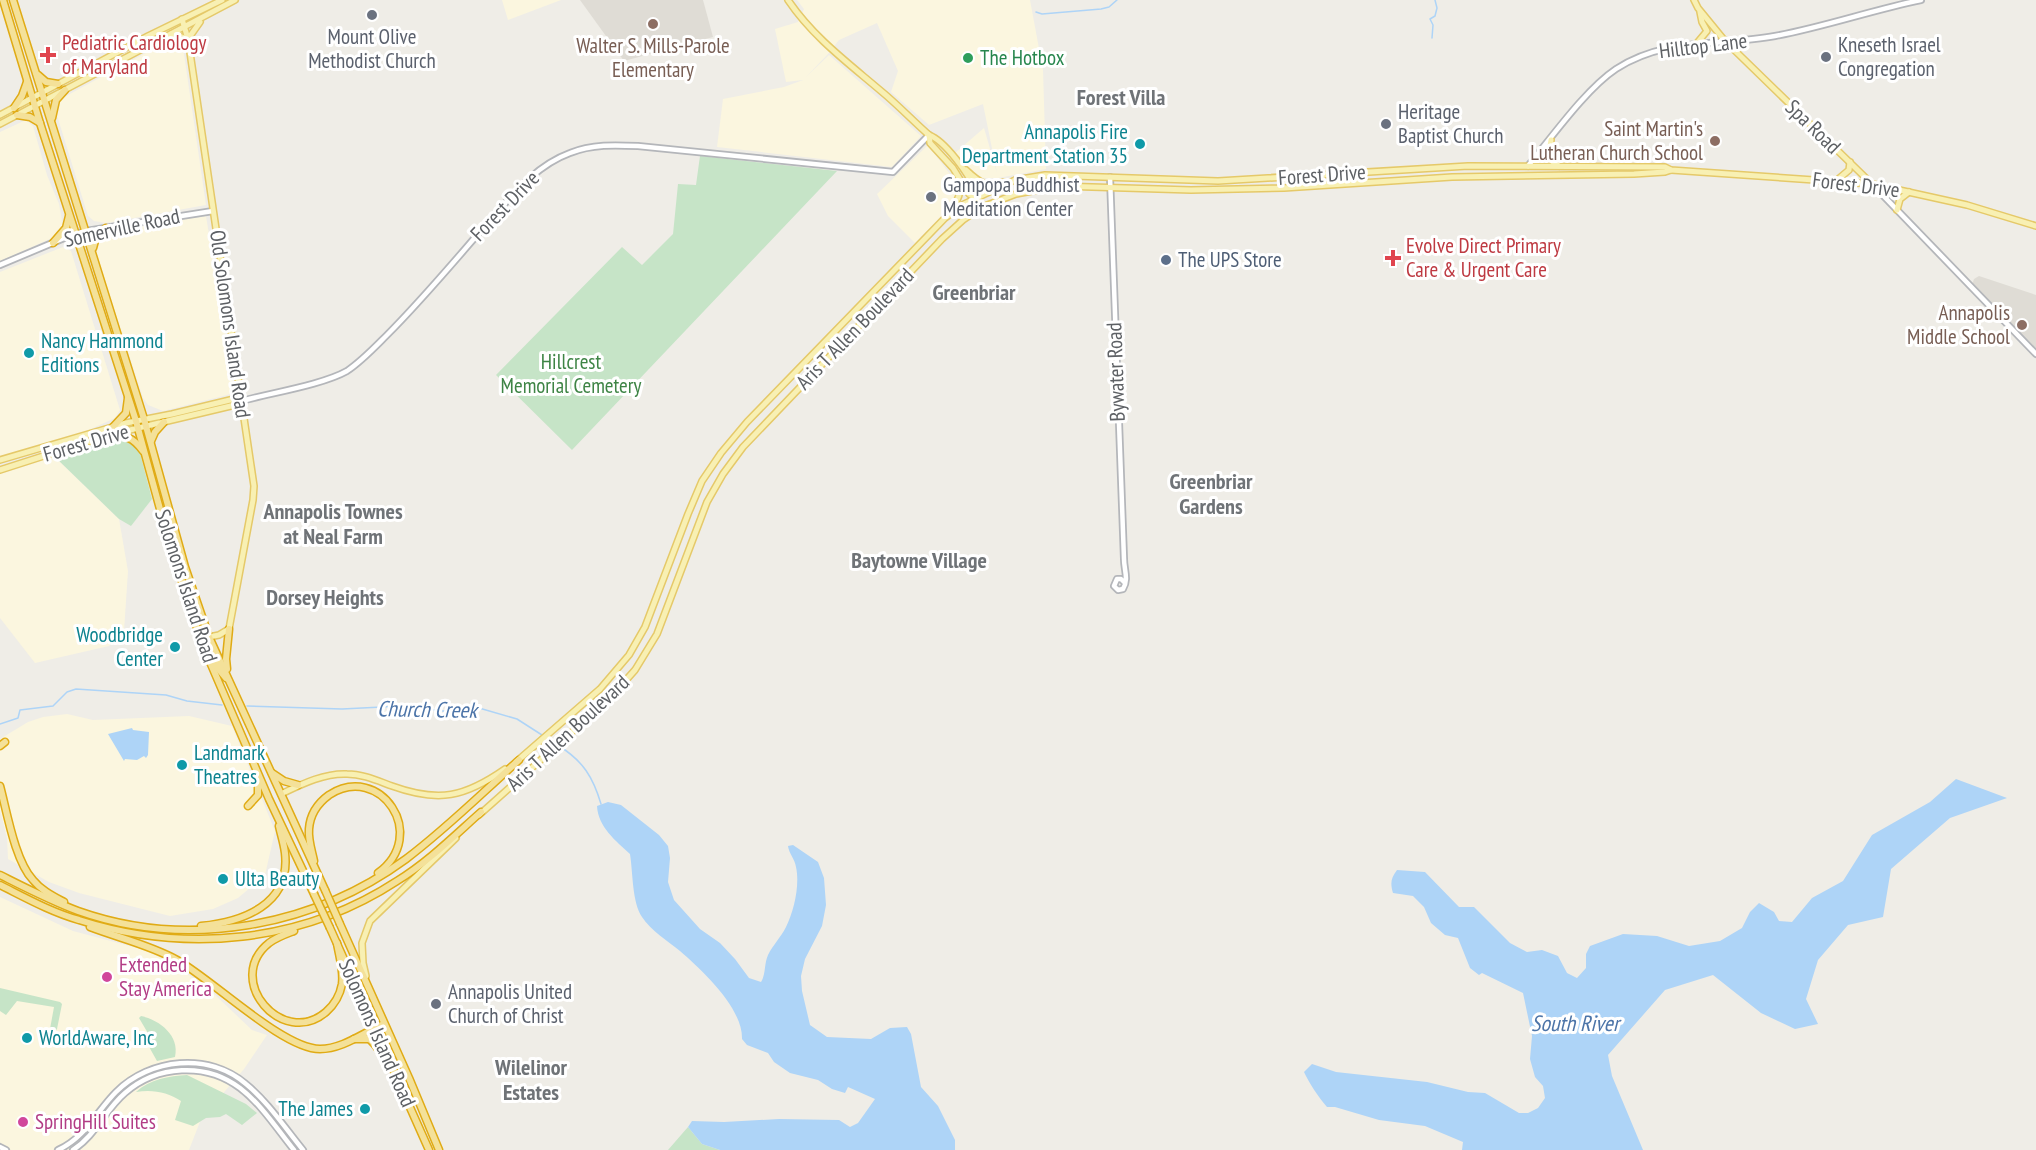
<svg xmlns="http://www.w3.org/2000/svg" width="2036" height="1150" font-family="'PT Sans Narrow',sans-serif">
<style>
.commercial{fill:#fbf6df}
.education{fill:#dfdcd5}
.green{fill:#c6e4c7}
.water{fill:#aed4f7}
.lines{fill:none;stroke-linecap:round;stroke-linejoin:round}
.stream{stroke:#aed4f7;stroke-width:1.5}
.minor-casing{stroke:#b4b6ba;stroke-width:8}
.major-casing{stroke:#e5c969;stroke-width:8}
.highway-casing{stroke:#e0ab15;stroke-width:9}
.minor{stroke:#fff;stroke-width:4.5}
.major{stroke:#f8f0b3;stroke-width:5}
.highway{stroke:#f4e199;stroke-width:6}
.highway-bridge-casing{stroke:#e0ab15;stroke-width:9;stroke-linecap:butt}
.highway-bridge{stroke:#f4e199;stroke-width:6}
.worship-dot{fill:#6b7280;stroke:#fff;stroke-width:2}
.education-dot{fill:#8d6e63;stroke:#fff;stroke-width:2}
.health-dot{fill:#e0444e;stroke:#fff;stroke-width:2}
.leisure-dot{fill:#2e9e5b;stroke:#fff;stroke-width:2}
.culture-dot{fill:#0f9aa8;stroke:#fff;stroke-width:2}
.service-dot{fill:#5c6f8a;stroke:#fff;stroke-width:2}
.hotel-dot{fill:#d1479c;stroke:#fff;stroke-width:2}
.labels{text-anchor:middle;stroke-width:6;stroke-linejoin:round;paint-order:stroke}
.worship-label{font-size:21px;fill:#5b616d;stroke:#fff;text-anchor:start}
.health-label{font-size:21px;fill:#be3a42;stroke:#fff;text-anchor:start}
.education-label{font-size:21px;fill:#785e54;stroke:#fff;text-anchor:end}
.street-label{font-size:21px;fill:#5e6165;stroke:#fff}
.leisure-label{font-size:21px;fill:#27864d;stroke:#fff;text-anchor:start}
.culture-label{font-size:21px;fill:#0d838f;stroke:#fff;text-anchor:start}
.service-label{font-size:21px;fill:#4e5e75;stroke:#fff;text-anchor:start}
.park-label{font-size:21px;fill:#3e8445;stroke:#fff}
.hotel-label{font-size:21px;fill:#b23c85;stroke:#fff;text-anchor:start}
.neighbourhood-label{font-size:22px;font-weight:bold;fill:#6f7377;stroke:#fff}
.water-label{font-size:22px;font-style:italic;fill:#4c74a8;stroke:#fff}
</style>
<rect width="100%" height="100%" fill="#efede7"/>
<g class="commercial">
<path d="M502,0H561L508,20Z"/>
<path d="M797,0H1030L1043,70L1046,169L998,178H979L955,153L984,128L997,173L983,104L929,125L891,92L898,71L877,23L839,40L828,54L806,77L829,55L921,136L892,167L717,147L723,99L784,87L803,80L786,82L775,29L798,22L804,9Z"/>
<path d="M179,39L183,47L206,205L106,223L94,221L88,216L56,112L57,105L61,99L77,90L168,41Z"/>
<path d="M26,120L33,126L47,175L59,204L63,226L52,238L0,261V132Z"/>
<path d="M928,145L956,182L957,200L915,243L888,216L877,194Z"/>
<path d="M206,216L235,393L163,411L148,405L143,398L97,257L96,247L100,237L105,232Z"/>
<path d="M63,247L71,251L120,410L115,418L82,433L0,457V272Z"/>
<path d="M54,456L119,519L128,571L124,631L109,646L35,663L0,618V473Z"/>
<path d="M67,714L93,720L189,716L232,726L275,831L265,875L238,898L213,909L170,916L79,893L49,882L8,859L7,838L0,810V739L28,722L43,717Z"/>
<path d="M0,897L73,931L145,950L177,966L212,992L252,1030L267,1035L244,1069L201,1119L189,1150H0Z"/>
</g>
<g class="education">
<path d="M580,0H703L713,37L624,61Z"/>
<path d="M1979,276L2036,295V356L1972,285L1974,279Z"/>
</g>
<g class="green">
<path d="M700,156L837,171L572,450L496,375L622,247L642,265L673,234L678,184L696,185Z"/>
<path d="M122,438L135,445L140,453L152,499L131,526L119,519L54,456Z"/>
<path d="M0,988L60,1002L62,1004L57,1029L55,1031L50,1029L54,1007L17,1001L6,1015L0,1011Z"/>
<path d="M141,1016C160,1020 180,1036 175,1057L157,1061L148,1045L152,1040L139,1018Z"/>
<path d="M187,1075L246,1104L257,1113L242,1125L226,1114L220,1117L206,1118L193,1126L175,1120L181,1101C168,1092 152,1089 136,1092C150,1079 169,1076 187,1075Z"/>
<path d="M688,1127L702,1144L720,1150H668Z"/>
</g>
<g class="water">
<path d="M132,728L133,730L149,732L148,755L146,758L144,756L137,760L125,759L124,761L108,734Z"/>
<path d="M1956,779L2007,798L1950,818L1891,869L1883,917L1848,925L1818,960L1806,999L1818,1024L1795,1029L1761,1013L1713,975L1665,990L1608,1055L1612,1076L1643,1150H1462L1463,1142L1425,1126L1379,1120L1335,1107H1327C1319,1098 1309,1083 1304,1072L1312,1064L1336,1072L1427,1082L1468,1092L1485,1093L1519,1113H1528L1538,1108L1545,1098L1543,1086L1535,1077L1530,1059L1532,1036L1523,993L1482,973L1479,975L1470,968L1458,938L1445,935L1431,923L1424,907L1413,896L1393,893C1390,883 1391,878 1397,870L1425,872L1459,907H1474L1510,943L1527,952L1542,950L1558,956L1567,973L1577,978L1586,968V954L1590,946L1623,934L1657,936L1689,946L1720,941L1742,928L1750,912L1759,903L1774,912L1779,921L1792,922L1812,898L1843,881L1872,835L1930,802Z"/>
<path d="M608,802L621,805L659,835L668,846L670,858L668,882L674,900L700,929L720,943L735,959L749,978L761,982C766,974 764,964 768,955C773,945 781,937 786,927C794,911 800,885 796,867C795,859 789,854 788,846L793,845L818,862L824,878L826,905L822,926L805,959L801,976L802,991L810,1025L827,1037L871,1039L890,1028L907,1027L911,1034L921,1087L938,1106L955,1140V1150H720L702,1144L688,1127L692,1121L724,1122L779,1119L839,1120L850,1127L858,1123L875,1099L848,1087L845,1093L832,1089L818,1080L790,1073L774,1062L768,1053L747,1045L742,1039C743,1008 702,970 680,951C668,941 651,931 642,917C632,902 633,873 630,854C616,841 598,827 597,806Z"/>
</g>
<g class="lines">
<g class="stream">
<path d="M1036,12L1042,14L1101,9L1109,7L1117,0"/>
<path d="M1432,38L1433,25L1430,19L1435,16L1437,8L1435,0"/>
<path d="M247,706L342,709L402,706L443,711L479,708L517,719L542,735"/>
<path d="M0,724L18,718L20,710L53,706L67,692L76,689L166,695L187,701L222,705"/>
<path d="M546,738L555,743"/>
<path d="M559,746C583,761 593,777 601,804"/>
</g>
<g class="minor-casing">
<g id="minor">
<path d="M1528,166C1552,137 1586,89 1616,69C1665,37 1721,46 1775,36C1824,27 1872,10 1921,0"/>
<path d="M1110,177L1124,559C1124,570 1129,579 1123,589L1118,590L1114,586L1117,579H1121L1125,583"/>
<path d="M1872,184L2036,354"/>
<path d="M0,265L69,236L86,231L213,211"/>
<path d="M242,401C270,393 322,385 347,371C362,361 375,347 387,335C424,298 457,258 491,219C514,193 537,165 570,153C592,144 615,145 638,146L893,172L929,135"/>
<path d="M0,1147L6,1150"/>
<path d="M58,1150C86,1137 96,1112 116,1092C150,1058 209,1052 246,1084C268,1102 285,1128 303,1150"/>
<path d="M73,1150C96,1135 105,1110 125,1093C157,1065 206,1062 240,1088C261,1104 277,1129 294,1150"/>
</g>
</g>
<g class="major-casing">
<g id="major">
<path d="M788,0C813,37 847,62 881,91C898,105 913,121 929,135C945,141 969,174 975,190C977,197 978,201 982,207"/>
<path d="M1694,0L1698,8L1725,41L1872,184"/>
<path d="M182,19L188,39L254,486L253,500L229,629L219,635L209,637"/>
<path d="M171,34L188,39L200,22"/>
<path d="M1697,43L1707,31L1702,22L1700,12"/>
<path d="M0,115L148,36L222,0"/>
<path d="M0,124L235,0"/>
<path d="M929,135L930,143L953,168L969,194L976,198"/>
<path d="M1551,140C1549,154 1545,159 1559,166"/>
<path d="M966,170C981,184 984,186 1005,182"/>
<path d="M1836,181L1849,170L1850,162"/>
<path d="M1897,210L1900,199L1909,192"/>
<path d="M950,212C957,201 963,193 958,180"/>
<path d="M0,460L126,423L172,414L234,399L242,401"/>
<path d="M0,470L109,435L235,405L242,401"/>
<path d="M516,762L600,689L629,655L645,627L688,514L702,481L721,453L747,422L945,218L964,204L1000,187L1015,180L1045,175L1218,181L1468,166L1665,167L1671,170L1872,184L1967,205L2036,226"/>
<path d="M281,794C302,784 324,773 347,774C363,774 378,781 392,786C439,803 465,797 505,769"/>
<path d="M479,815L610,698L635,670L657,634L707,502L723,474L743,447L942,239L963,220L982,207L1016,194L1059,186L1191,190L1284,188L1452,177L1634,174L1665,172L1671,170"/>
<path d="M366,976L363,963L362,943L370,921L456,838"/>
</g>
</g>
<g class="highway-casing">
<g id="highway">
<path d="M3,0L40,123L136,421L166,531L201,641L269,799L314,894"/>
<path d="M13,0L144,419L185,567L209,637L325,890"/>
<path d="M38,75L46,82L58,84"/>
<path d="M14,108L22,96L27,82"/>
<path d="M17,115L30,117L40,123"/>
<path d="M52,118L56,100L65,90"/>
<path d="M53,243L66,228L69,216"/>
<path d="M93,248L96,237L106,228"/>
<path d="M113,427L126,413L128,398"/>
<path d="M109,435C125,435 133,437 143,451"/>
<path d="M151,441L155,432L164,422"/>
<path d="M201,641L208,646L217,667L226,678"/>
<path d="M227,669L226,659L229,629"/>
<path d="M0,746L5,742"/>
<path d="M272,773L284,781L298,785"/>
<path d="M0,786C7,812 15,861 33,880C41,890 53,896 64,902"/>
<path d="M248,806L258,795V780"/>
<path d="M314,861C312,851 308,840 309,829C310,815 318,803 329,795C380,762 430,835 378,873"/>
<path d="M0,875C26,888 51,901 78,911C188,950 313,927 406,859C446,829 482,793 519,760"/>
<path d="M0,885C26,898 51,912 79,920C186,954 302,943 397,881C428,862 454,836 481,812"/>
<path d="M340,924L409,1078L439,1150"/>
<path d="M201,926C242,922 291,905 285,853C284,844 281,835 279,826"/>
<path d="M90,927C119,938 150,945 177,960C213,980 283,1049 320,1049C343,1049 364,1032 384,1024"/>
<path d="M330,928L429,1150"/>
<path d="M294,931C286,934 277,937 269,943C223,980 283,1049 326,1012C334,1005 340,995 342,984C344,971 339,956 337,943"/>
<path d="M354,1039H369C378,1046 381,1056 390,1062"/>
</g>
</g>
<use href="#minor" class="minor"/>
<use href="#major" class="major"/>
<use href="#highway" class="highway"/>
<g class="highway-bridge-casing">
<g id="highway-bridge">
<path d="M325,890L340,924"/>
<path d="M314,894L330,928"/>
</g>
</g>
<use href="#highway-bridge" class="highway-bridge"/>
</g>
<g class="worship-dot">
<circle cx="372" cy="15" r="6"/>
<circle cx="1826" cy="57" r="6"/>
<circle cx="1386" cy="124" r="6"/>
<circle cx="931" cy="197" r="6"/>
<circle cx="436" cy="1004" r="6"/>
</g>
<g class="education-dot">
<circle cx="653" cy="24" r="6"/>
<circle cx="1715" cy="141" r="6"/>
<circle cx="2022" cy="325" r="6"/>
</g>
<g class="health-dot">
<path d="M45 46h6v6h6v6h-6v6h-6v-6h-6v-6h6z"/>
<path d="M1390 249h6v6h6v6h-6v6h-6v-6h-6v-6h6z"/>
</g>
<circle class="leisure-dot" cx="968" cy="58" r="6"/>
<g class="culture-dot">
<circle cx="1140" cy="144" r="6"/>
<circle cx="29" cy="353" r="6"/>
<circle cx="175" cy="647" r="6"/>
<circle cx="182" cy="765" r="6"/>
<circle cx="223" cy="879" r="6"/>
<circle cx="27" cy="1038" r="6"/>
<circle cx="365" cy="1109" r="6"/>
</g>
<circle class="service-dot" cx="1166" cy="260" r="6"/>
<g class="hotel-dot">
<circle cx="107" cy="977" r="6"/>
<circle cx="23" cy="1122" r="6"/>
</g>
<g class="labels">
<g class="worship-label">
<text x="372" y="44" text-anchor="middle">Mount Olive<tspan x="372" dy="24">Methodist Church</tspan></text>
<text x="1838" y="52">Kneseth Israel<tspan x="1838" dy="24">Congregation</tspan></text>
<text x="1398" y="119">Heritage<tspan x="1398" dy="24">Baptist Church</tspan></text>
<text x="943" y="192">Gampopa Buddhist<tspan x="943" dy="24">Meditation Center</tspan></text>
<text x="448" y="999">Annapolis United<tspan x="448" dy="24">Church of Christ</tspan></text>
</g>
<g class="health-label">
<text x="62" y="50">Pediatric Cardiology<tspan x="62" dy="24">of Maryland</tspan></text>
<text x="1406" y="253">Evolve Direct Primary<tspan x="1406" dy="24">Care &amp; Urgent Care</tspan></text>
</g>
<g class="education-label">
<text x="653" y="53" text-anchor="middle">Walter S. Mills-Parole<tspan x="653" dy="24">Elementary</tspan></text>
<text x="1703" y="136">Saint Martin's<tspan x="1703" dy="24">Lutheran Church School</tspan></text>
<text x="2010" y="320">Annapolis<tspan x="2010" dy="24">Middle School</tspan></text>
</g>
<g class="street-label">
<text transform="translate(1703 46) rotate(-7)" y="7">Hilltop Lane</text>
<text transform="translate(1813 127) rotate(44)" y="7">Spa Road</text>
<text transform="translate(1322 175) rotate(-4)" y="7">Forest Drive</text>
<text transform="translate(1856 185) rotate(7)" y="7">Forest Drive</text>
<text transform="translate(505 206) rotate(-46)" y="7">Forest Drive</text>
<text transform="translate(122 228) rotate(-12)" y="7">Somerville Road</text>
<text transform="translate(230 324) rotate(82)" y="7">Old Solomons Island Road</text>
<text transform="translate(855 329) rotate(-46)" y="7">Aris T Allen Boulevard</text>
<text transform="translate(1116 372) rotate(-92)" y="7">Bywater Road</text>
<text transform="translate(86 443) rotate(-16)" y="7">Forest Drive</text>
<text transform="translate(186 586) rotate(72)" y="7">Solomons Island Road</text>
<text transform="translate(568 733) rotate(-43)" y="7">Aris T Allen Boulevard</text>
<text transform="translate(377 1033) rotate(66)" y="7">Solomons Island Road</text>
</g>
<g class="leisure-label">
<text x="980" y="65">The Hotbox</text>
</g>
<g class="culture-label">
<text x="1128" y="139" text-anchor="end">Annapolis Fire<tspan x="1128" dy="24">Department Station 35</tspan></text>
<text x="41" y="348">Nancy Hammond<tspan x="41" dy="24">Editions</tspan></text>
<text x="163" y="642" text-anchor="end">Woodbridge<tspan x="163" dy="24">Center</tspan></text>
<text x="194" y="760">Landmark<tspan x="194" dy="24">Theatres</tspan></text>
<text x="235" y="886">Ulta Beauty</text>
<text x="39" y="1045">WorldAware, Inc</text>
<text x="353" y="1116" text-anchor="end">The James</text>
</g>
<g class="service-label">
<text x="1178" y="267">The UPS Store</text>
</g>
<g class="park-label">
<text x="571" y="369">Hillcrest<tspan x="571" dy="24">Memorial Cemetery</tspan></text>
</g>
<g class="hotel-label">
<text x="119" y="972">Extended<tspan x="119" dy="24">Stay America</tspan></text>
<text x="35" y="1129">SpringHill Suites</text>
</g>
<g class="neighbourhood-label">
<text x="1121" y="105">Forest Villa</text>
<text x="974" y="300">Greenbriar</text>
<text x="1211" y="489">Greenbriar<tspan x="1211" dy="25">Gardens</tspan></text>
<text x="333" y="519">Annapolis Townes<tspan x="333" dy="25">at Neal Farm</tspan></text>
<text x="919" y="568">Baytowne Village</text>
<text x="325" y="605">Dorsey Heights</text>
<text x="531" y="1075">Wilelinor<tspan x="531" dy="25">Estates</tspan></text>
</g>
<g class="water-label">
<text transform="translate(427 709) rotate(1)" y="8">Church Creek</text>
<text x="1575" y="1031">South River</text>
</g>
</g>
</svg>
